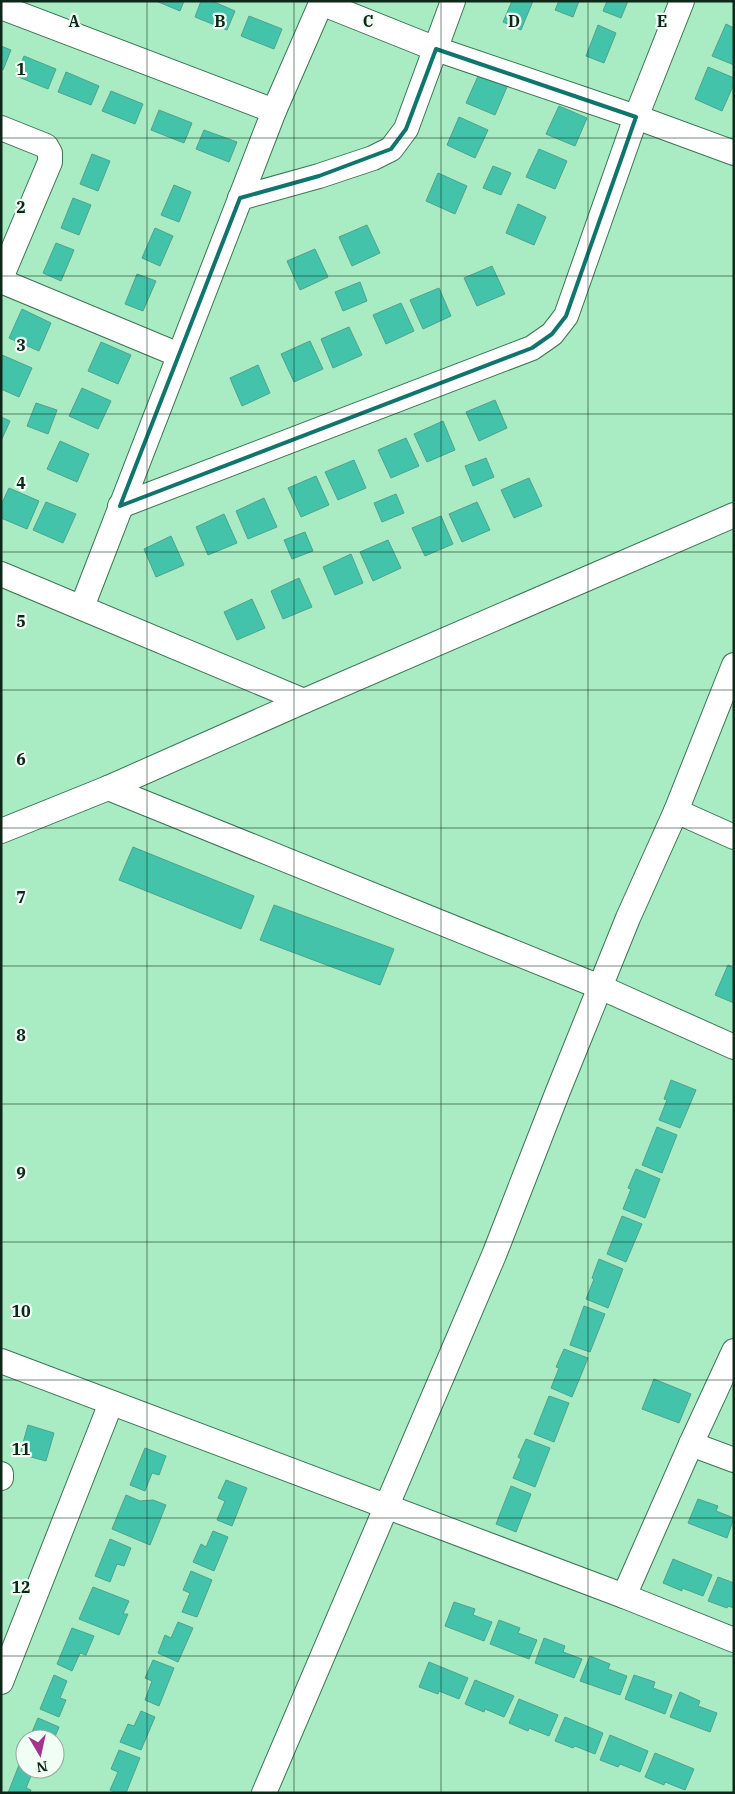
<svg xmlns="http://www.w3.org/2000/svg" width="735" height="1794" font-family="'IBM Plex Serif',serif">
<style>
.building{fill:#43c4aa;stroke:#4fa28f}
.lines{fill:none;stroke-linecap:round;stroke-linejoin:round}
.minor-casing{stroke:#387753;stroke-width:26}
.minor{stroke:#fff;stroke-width:24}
.marked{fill:none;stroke:#0f766e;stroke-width:4;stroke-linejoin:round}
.grid{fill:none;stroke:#0d2819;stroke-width:1;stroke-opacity:0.55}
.grid-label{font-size:16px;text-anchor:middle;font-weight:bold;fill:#0d2819;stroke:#f1fef5;stroke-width:4.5;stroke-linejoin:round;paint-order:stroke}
</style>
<rect width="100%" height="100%" fill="#a9ebc2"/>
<g class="building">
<path d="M156,1H184L180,11Z"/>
<path d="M201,1H212L235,11L227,30L195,17Z"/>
<path d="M512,1H533L521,30L503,22Z"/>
<path d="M559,1H579L573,17L555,10Z"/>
<path d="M607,1H628L621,18L603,11Z"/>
<path d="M249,16L282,29L274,49L241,36Z"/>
<path d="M726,24L734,28V65L712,56Z"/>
<path d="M598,25L616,33L604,63L586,56Z"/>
<path d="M1,46L11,50L3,70L1,69Z"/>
<path d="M24,56L56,69L48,89L16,76Z"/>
<path d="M708,67L734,78V84L722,111L695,99Z"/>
<path d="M66,72L99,86L91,105L58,92Z"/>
<path d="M479,74L507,87L495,115L466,103Z"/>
<path d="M111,91L143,104L135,124L102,111Z"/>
<path d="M559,106L587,118L575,146L546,134Z"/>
<path d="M159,110L192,123L184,143L151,130Z"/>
<path d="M459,117L488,130L475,158L447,145Z"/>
<path d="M204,130L237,142L229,162L196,149Z"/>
<path d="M539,149L567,161L555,189L526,177Z"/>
<path d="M92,154L110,161L98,191L80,184Z"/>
<path d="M493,166L511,173L501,195L483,188Z"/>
<path d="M438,173L467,186L455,214L426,201Z"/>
<path d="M174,185L191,192L179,222L161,215Z"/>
<path d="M73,198L91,205L79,235L61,228Z"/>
<path d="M518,204L546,217L534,245L506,233Z"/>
<path d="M367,225L380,253L352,266L339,237Z"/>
<path d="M155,228L173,236L160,266L142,258Z"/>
<path d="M56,243L74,250L61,281L43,273Z"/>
<path d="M315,249L328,277L300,290L287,261Z"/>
<path d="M492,266L505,294L477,306L464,278Z"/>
<path d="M137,274L156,281L143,311L125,304Z"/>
<path d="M360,282L367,301L343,311L335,292Z"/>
<path d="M439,288L451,316L423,329L410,300Z"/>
<path d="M401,303L414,331L386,344L373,315Z"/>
<path d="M22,309L51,323L39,351L9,338Z"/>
<path d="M349,327L362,355L333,368L321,339Z"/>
<path d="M310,341L323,369L294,382L281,354Z"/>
<path d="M101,342L131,355L118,384L88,371Z"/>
<path d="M2,355L32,368L19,397L1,389Z"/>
<path d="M258,365L270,393L242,406L230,378Z"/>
<path d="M82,388L111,401L98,429L69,416Z"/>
<path d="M495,400L507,428L479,441L466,412Z"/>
<path d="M36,403L57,410L48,434L27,426Z"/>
<path d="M1,417L10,421L1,441Z"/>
<path d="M443,421L455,450L427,462L414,434Z"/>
<path d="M406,438L419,466L391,478L378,450Z"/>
<path d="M60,441L89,454L77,482L47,469Z"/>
<path d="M486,458L494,477L473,486L465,466Z"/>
<path d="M354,460L366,488L338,500L325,472Z"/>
<path d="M316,476L329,505L301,517L288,488Z"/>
<path d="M529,478L542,506L514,518L501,490Z"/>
<path d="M9,488L39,501L27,529L1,518V505Z"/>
<path d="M396,494L404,513L382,522L374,503Z"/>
<path d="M264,498L277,527L248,539L236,511Z"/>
<path d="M46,502L76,514L63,543L33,530Z"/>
<path d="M477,502L490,530L462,542L449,514Z"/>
<path d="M224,514L237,543L208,555L196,527Z"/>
<path d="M441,516L453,544L425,556L412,528Z"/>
<path d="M305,532L313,551L292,559L284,540Z"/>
<path d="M171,536L184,565L156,577L144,549Z"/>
<path d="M388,540L401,568L373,581L360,552Z"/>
<path d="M351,554L363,583L335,595L323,567Z"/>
<path d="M299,578L312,607L283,619L271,591Z"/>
<path d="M252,599L265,628L237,640L224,612Z"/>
<path d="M133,847L254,896L241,929L119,880Z"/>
<path d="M274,905L394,949L380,985L260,940Z"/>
<path d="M728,965L734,968V1003L715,995Z"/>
<path d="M671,1080L696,1090L680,1128L659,1120L667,1100L664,1099Z"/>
<path d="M657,1127L677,1135L662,1173L642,1165Z"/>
<path d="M636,1169L660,1179L645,1218L623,1209L631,1189L628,1188Z"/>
<path d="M622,1216L642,1224L626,1262L607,1254Z"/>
<path d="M599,1259L623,1269L608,1308L586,1299L594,1279L592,1278Z"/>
<path d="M584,1306L605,1314L590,1352L570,1345Z"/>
<path d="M564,1349L588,1358L572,1397L551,1388L559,1368L556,1367Z"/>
<path d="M654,1379L691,1394L679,1423L642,1409Z"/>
<path d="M549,1396L569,1403L554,1442L534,1434Z"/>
<path d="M28,1425L54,1433L46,1461L20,1454Z"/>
<path d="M526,1439L550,1448L535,1487L513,1478L521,1459L518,1457Z"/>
<path d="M145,1448L166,1456L159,1475L152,1473L145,1491L130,1485Z"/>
<path d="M226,1480L247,1488L232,1526L217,1520L225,1501L218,1498Z"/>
<path d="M511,1486L531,1494L516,1532L496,1524Z"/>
<path d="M126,1495L140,1501L153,1500L166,1505L150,1545L112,1529Z"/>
<path d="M698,1499L718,1506L716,1511L734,1518L727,1538L688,1523Z"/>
<path d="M213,1531L228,1537L214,1571L193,1562L201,1544L206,1547Z"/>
<path d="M110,1539L131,1548L124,1566L117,1564L110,1582L95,1576Z"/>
<path d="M673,1559L712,1575L703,1596L682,1588V1591L663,1583Z"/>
<path d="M191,1571L212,1580L197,1617L182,1612L190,1593L183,1590Z"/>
<path d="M718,1577L734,1583V1608L728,1606L727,1608L708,1601Z"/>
<path d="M93,1587L129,1601L123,1614H128L119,1635L79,1619Z"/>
<path d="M454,1602L475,1609L473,1615L492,1622L484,1641L445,1626Z"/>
<path d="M499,1620L520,1628L518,1633L537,1640L529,1659L490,1644Z"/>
<path d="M178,1622L193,1628L178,1662L158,1653L165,1635L171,1638Z"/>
<path d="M72,1628L94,1636L86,1655L80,1653L72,1671L57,1664Z"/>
<path d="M544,1638L565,1646L563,1652L582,1659L574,1678L535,1663Z"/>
<path d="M590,1656L610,1664L608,1669L627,1676L620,1695L580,1681Z"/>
<path d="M153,1660L174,1668L159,1706L145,1700L152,1681L145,1678Z"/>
<path d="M429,1662L468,1678L459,1699L439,1691L438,1694L419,1687Z"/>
<path d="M54,1675L67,1681L60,1698L66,1700L59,1717L40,1709Z"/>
<path d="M634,1675L655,1682L653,1688L672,1695L665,1714L625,1699Z"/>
<path d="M475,1680L514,1696L504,1717L485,1709L484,1712L465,1704Z"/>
<path d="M680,1692L700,1701L698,1706L717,1713L710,1732L670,1717Z"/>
<path d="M519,1699L558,1715L549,1736L529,1728L528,1731L509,1723Z"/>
<path d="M141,1711L155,1717L141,1750L120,1742L128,1724L134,1726Z"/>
<path d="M565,1717L603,1733L595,1754L575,1746L573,1748L555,1741Z"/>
<path d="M38,1718L59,1727L54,1739H29Z"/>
<path d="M610,1735L648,1751L640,1772L620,1764L618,1767L600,1760Z"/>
<path d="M119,1750L140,1758L126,1793H116L110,1790L118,1772L111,1769Z"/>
<path d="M655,1753L694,1769L685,1790L665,1782L664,1785L645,1777Z"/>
<path d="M19,1765L33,1771L26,1788L31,1790L30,1793H8Z"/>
</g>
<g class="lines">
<g class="minor-casing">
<g id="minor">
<path d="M321,3L436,49L636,117L734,153"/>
<path d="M1,7L274,111"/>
<path d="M1,128L46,146L50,153V162L1,278"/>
<path d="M240,198L319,176L373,158L391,149L406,129L453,1"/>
<path d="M1,281L179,355"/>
<path d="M120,506L532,348L552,334L566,316L636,117L682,1"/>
<path d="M1,574L304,701"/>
<path d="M82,607L274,111L322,1"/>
<path d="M108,788L600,987L734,1047"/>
<path d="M676,811L734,837"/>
<path d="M1,831L108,788L304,701L734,515"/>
<path d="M734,1351L691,1444L624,1596L734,1640"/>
<path d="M1,1361L624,1596"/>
<path d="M691,1444L734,1460"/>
<path d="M1,1474V1478"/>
<path d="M1,1682L111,1403"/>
<path d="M264,1793L494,1255L558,1091L628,918L676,811L734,665"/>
</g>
</g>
<use href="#minor" class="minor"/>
</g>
<path class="marked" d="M436,49L636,117L566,316L552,334L532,348L120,506L240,198L319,176L391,149L406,129Z"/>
<path class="grid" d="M147,1V1793M294,1V1793M441,1V1793M588,1V1793M1,138H734M1,276H734M1,414H734M1,552H734M1,690H734M1,828H734M1,966H734M1,1104H734M1,1242H734M1,1380H734M1,1518H734M1,1656H734"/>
<g class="grid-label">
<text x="74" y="27">A</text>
<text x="220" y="27">B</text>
<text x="368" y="27">C</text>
<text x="514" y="27">D</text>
<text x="662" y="27">E</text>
<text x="21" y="75">1</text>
<text x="21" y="213">2</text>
<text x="21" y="351">3</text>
<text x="21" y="489">4</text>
<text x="21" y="627">5</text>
<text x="21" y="765">6</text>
<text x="21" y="903">7</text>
<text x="21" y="1041">8</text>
<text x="21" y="1179">9</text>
<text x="21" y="1317">10</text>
<text x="21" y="1455">11</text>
<text x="21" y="1593">12</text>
</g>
<rect width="735" height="1794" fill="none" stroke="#0d2819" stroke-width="5"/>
<g transform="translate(40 1754) rotate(171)"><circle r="24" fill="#f1fef5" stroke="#96a89d"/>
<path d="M0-4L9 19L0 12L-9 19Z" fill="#a5338e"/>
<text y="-8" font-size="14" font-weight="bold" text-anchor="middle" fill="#0d2819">N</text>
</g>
</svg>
